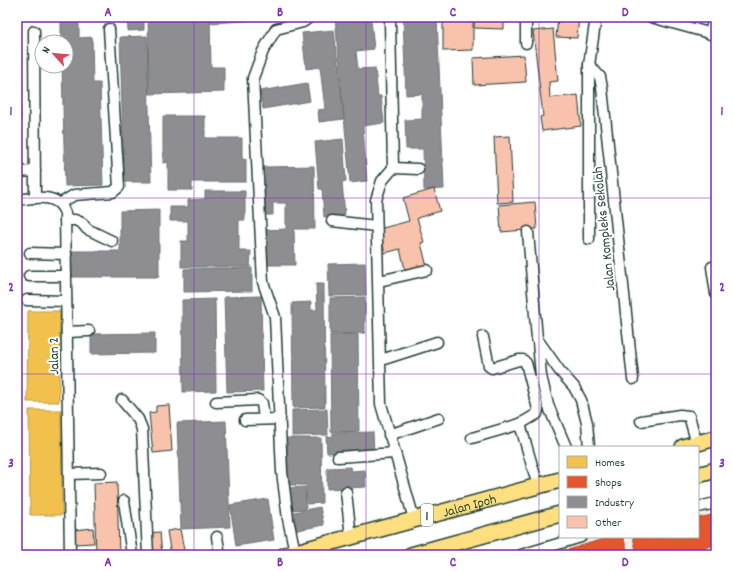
<svg xmlns="http://www.w3.org/2000/svg" width="733" height="572" font-family="Dekko,sans-serif">
<style>
.built{fill:#fdede6}
.homes{fill:#f2c14e;stroke:#b39946}
.shops{fill:#e4572e;stroke:#a94f30}
.industry{fill:#8d8d92;stroke:#6c7576}
.building{fill:#f9c2ac;stroke:#1f3d34}
.lines{fill:none;stroke-linecap:round;stroke-linejoin:round}
.minor-casing{stroke:#1f3d34;stroke-width:13}
.highway-casing{stroke:#1f3d34;stroke-width:18}
.minor{stroke:#fff;stroke-width:10}
.highway{stroke:#fedf80;stroke-width:15}
.grid{fill:none;stroke:#7b2cbf;stroke-width:1;stroke-opacity:0.55}
.labels{text-anchor:middle;stroke-width:4;stroke-linejoin:round;paint-order:stroke}
.shield{fill:#fff;stroke:#627771;stroke-width:1}
.shield-label{font-size:13px;font-weight:bold;fill:#1f3d34}
.street-label{font-size:14px;fill:#1f3d34;stroke:#fff}
.neatline{fill:none;stroke:#7b2cbf;stroke-width:1.5}
.grid-label{font-size:13px;text-anchor:middle;font-weight:bold;fill:#7b2cbf}
</style>
<rect width="100%" height="100%" fill="#fff"/>
<filter id="ink" filterUnits="userSpaceOnUse"><feTurbulence type="fractalNoise" baseFrequency=".025" numOctaves="2"/><feDisplacementMap in="SourceGraphic" scale="8" xChannelSelector="R" yChannelSelector="G"/><feConvolveMatrix kernelMatrix="1 2 1 2 8 2 1 2 1" color-interpolation-filters="sRGB"/></filter>
<g filter="url(#ink)">
<path class="built" d="M716,506V555H534L591,537H698V510Z"/>
<g class="homes">
<path d="M17,55H20L22,167H17Z"/>
<path d="M28,311H60L59,402H27Z"/>
<path d="M29,410H61L62,515H30Z"/>
</g>
<g class="shops">
<path d="M716,514V545L673,555H637L633,537H698V518Z"/>
<path d="M609,537H623L629,555H552Z"/>
</g>
<g class="industry">
<path d="M61,17H100L79,18V38L92,37L93,83H100L103,185L65,186L62,66H66V42H61Z"/>
<path d="M127,17H144V30L128,31Z"/>
<path d="M148,17H210L211,67H224V92L149,94Z"/>
<path d="M210,17H295V18L211,23Z"/>
<path d="M335,17H353L354,21L371,20L374,49L356,51L358,69L375,68L378,96H381L384,123L363,126L367,181L350,183Z"/>
<path d="M437,17L444,189L424,190L423,149H406L405,120L422,119V94L406,95L403,18Z"/>
<path d="M334,30L344,119L319,122L318,110L325,109L320,67L306,69L302,33Z"/>
<path d="M147,36L151,182H124L120,37Z"/>
<path d="M307,83L310,101L263,109L260,91Z"/>
<path d="M163,116H205V138H242V159H246V182H192V190H168V162L163,163Z"/>
<path d="M343,139L346,181L342,182L345,215L324,217L322,189H319L315,142Z"/>
<path d="M314,166L315,229H294L295,265H263V230L286,229V203H273V215H263L262,184H265V167Z"/>
<path d="M205,191H245V220H239V251H251L250,267H181V241H188V221H170V207H188V200L205,199Z"/>
<path d="M159,210V277H69V251H120V211Z"/>
<path d="M365,263L366,295L329,296L328,264Z"/>
<path d="M252,268V291L184,292V269Z"/>
<path d="M316,284H324L325,407L293,408L292,303L311,302V310H317Z"/>
<path d="M261,296L263,391L227,392L224,297Z"/>
<path d="M365,297V333L330,334V298Z"/>
<path d="M215,299L216,391L183,392L182,300Z"/>
<path d="M155,333V353L91,354V334Z"/>
<path d="M358,334L359,431L331,432L330,335Z"/>
<path d="M327,409L328,435L292,436V410Z"/>
<path d="M226,421L230,527L181,529L177,423Z"/>
<path d="M373,432L374,452L327,453L326,437L333,436V433Z"/>
<path d="M285,438H321L322,503L307,504L306,485H286Z"/>
<path d="M350,467L351,471L365,470L366,487L327,489V468Z"/>
<path d="M305,487L306,509L288,510L287,488Z"/>
<path d="M268,499L274,540L236,546L230,505Z"/>
<path d="M320,507L324,525L293,531L289,513Z"/>
</g>
<g class="building">
<path d="M443,17H473V50L443,51Z"/>
<path d="M475,17H504V29L474,28Z"/>
<path d="M558,17H579L577,38L556,37Z"/>
<path d="M553,29L558,81L549,82L550,98L578,95L581,126L542,131L540,117L543,116L533,31Z"/>
<path d="M524,55L526,82L474,85L473,58Z"/>
<path d="M510,136L513,202L497,203L494,137Z"/>
<path d="M434,189L440,211L417,218L424,242L421,243L427,267L406,273L400,249L385,253L379,229L409,221L403,198Z"/>
<path d="M535,202L537,229L501,232L499,205Z"/>
<path d="M169,405L172,451L153,453L149,413L156,412V406Z"/>
<path d="M117,482L119,555H96L94,483Z"/>
<path d="M93,528L94,543L75,544L74,530Z"/>
<path d="M180,529L185,555H171L167,531Z"/>
<path d="M160,532L162,555H150L148,533Z"/>
</g>
<g class="lines">
<g class="minor-casing">
<g id="minor">
<path d="M526,17V43"/>
<path d="M651,17L716,35"/>
<path d="M390,22L393,168"/>
<path d="M34,31L35,198"/>
<path d="M710,34L714,17"/>
<path d="M589,65L596,17"/>
<path d="M17,172L35,171"/>
<path d="M17,200C35,198 58,192 65,213L70,555"/>
<path d="M61,203L74,195L113,192L119,187L109,29"/>
<path d="M65,220H75L82,223L87,229L112,241"/>
<path d="M332,221L376,226"/>
<path d="M528,232L537,339L559,370L574,387L581,400L587,423L589,447"/>
<path d="M589,239V65L600,77L602,88L633,379"/>
<path d="M30,253L66,254"/>
<path d="M712,267L716,294"/>
<path d="M29,276H66"/>
<path d="M379,281L427,270"/>
<path d="M27,300L66,301"/>
<path d="M67,332L89,331"/>
<path d="M483,337L489,366L492,368L519,360H523L526,363L538,409L537,414L520,424"/>
<path d="M538,342L541,376L548,405L566,447"/>
<path d="M381,360L437,342"/>
<path d="M122,400L138,419L142,429L148,555"/>
<path d="M216,402L258,400L262,403L264,419"/>
<path d="M245,420L280,419"/>
<path d="M641,421L680,415L689,416L697,444"/>
<path d="M389,435L439,418"/>
<path d="M472,438L520,424L538,486"/>
<path d="M338,457L395,453"/>
<path d="M69,474L101,473"/>
<path d="M346,492L351,537"/>
<path d="M124,501L132,555"/>
<path d="M698,507L716,503"/>
<path d="M414,519L381,404L376,200L382,181L393,168L418,169"/>
<path d="M217,537L220,555"/>
<path d="M295,552L288,519L282,472L275,317L263,282L253,78L263,51L276,29L303,22L310,17"/>
<path d="M521,555L581,537"/>
</g>
</g>
<g class="highway-casing">
<g id="highway">
<path d="M683,447L716,438"/>
<path d="M698,475L716,470"/>
<path id="s1" d="M285,555L560,480"/>
<path d="M411,555L560,514"/>
</g>
</g>
<use href="#minor" class="minor"/>
<use href="#highway" class="highway"/>
</g>
</g>
<path class="grid" d="M194,17V555M366,17V555M539,17V555M17,198H716M17,374H716"/>
<g class="labels">
<rect class="shield" x="421" y="504" width="12" height="22" rx="3"/>
<g class="shield-label">
<text x="427" y="520">1</text>
</g>
<g class="street-label">
<text transform="translate(603 229) rotate(-96)" y="5">Jalan Kompleks Sekolah</text>
<text transform="translate(53 356) rotate(-91)" y="5">Jalan 2</text>
<text dy="5" stroke="none"><textPath href="#s1" startOffset="191">Jalan Ipoh</textPath></text>
</g>
</g>
<rect width="733" height="572" fill="none" stroke="#fff" stroke-width="44"/>
<rect x="559" y="446" width="140" height="92" fill="#ffffff" stroke="#a5b1ae"/>
<rect x="567" y="456" width="20" height="12" fill="#f2c14e" stroke="#a5b1ae"/>
<text x="595" y="466" font-size="12" fill="#1f3d34">Homes</text>
<rect x="567" y="476" width="20" height="12" fill="#e4572e" stroke="#a5b1ae"/>
<text x="595" y="486" font-size="12" fill="#1f3d34">Shops</text>
<rect x="567" y="496" width="20" height="12" fill="#8d8d92" stroke="#a5b1ae"/>
<text x="595" y="506" font-size="12" fill="#1f3d34">Industry</text>
<rect x="567" y="516" width="20" height="12" fill="#f9c2ac" stroke="#a5b1ae"/>
<text x="595" y="526" font-size="12" fill="#1f3d34">Other</text>
<g transform="translate(54 54) rotate(297)"><circle r="19" fill="#ffffff" stroke="#a5b1ae"/>
<path d="M0-3L7 15L0 10L-7 15Z" fill="#d1495b"/>
<text y="-6" font-size="11" font-weight="bold" text-anchor="middle" fill="#1f3d34">N</text>
</g>
<rect x="22" y="22" width="689" height="528" class="neatline"/>
<g class="grid-label">
<text x="108" y="16">A</text>
<text x="280" y="16">B</text>
<text x="453" y="16">C</text>
<text x="625" y="16">D</text>
<text x="11" y="115">1</text>
<text x="722" y="115">1</text>
<text x="11" y="291">2</text>
<text x="722" y="291">2</text>
<text x="11" y="467">3</text>
<text x="722" y="467">3</text>
<text x="108" y="566">A</text>
<text x="280" y="566">B</text>
<text x="453" y="566">C</text>
<text x="625" y="566">D</text>
</g>
</svg>
